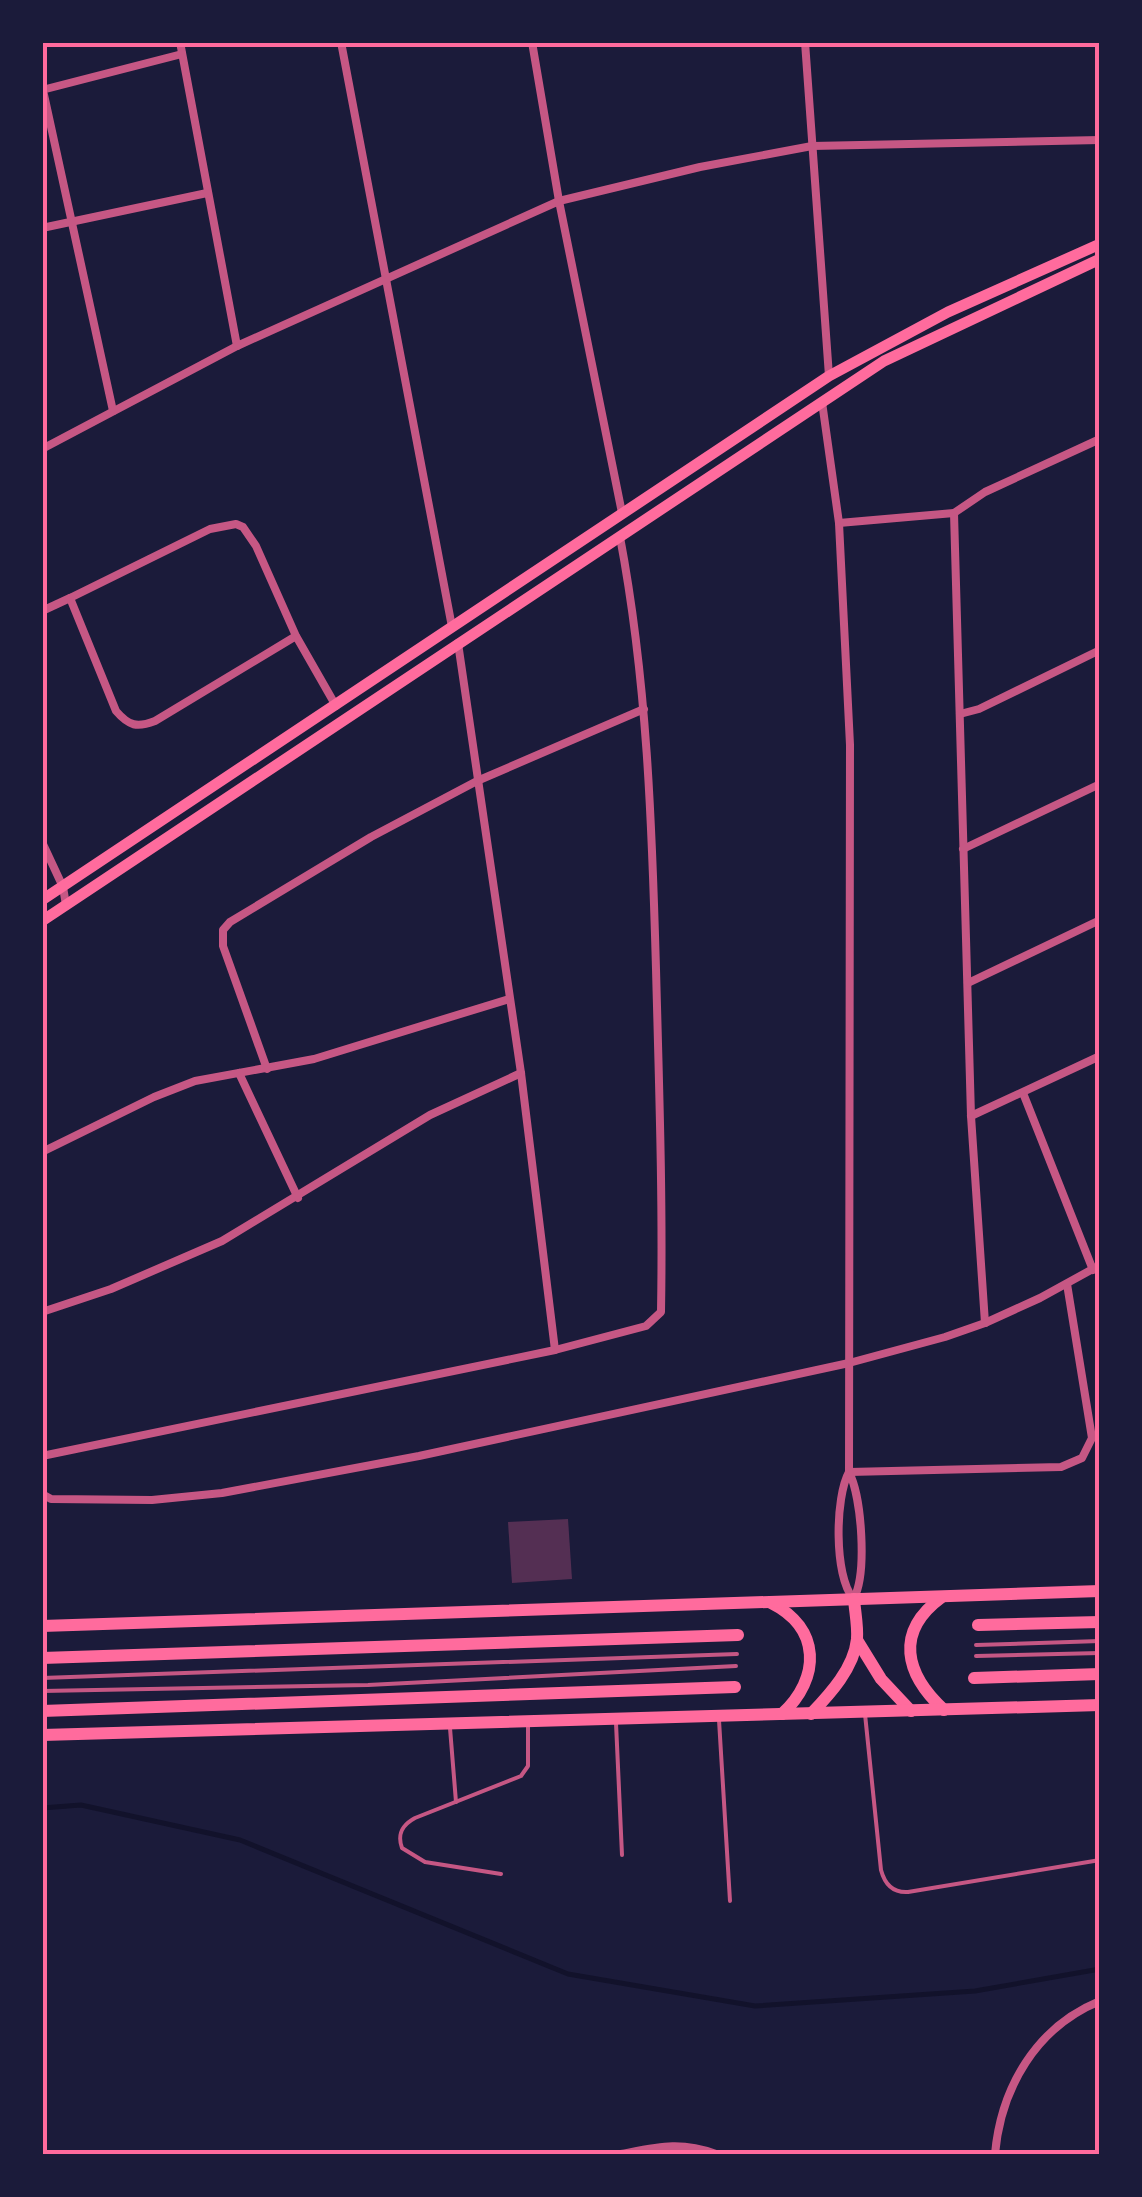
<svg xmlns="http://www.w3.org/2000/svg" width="1142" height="2197" font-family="Montserrat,sans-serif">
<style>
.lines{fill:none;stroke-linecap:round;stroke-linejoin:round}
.stream{stroke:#12122b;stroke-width:5}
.building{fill:#542f53}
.service{stroke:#c65784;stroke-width:4}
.minor{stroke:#c65784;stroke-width:8}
.secondary{stroke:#ff6b9d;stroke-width:11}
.trunk{stroke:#ff6b9d;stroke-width:12}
.neatline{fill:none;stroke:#ff6b9d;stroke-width:4}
</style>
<rect width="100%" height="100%" fill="#1b1b3a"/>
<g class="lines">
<path class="stream" d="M42,1808L81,1805L240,1840L568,1974L755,2006L975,1991L1100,1969"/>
</g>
<path class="building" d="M568,1519L572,1579L512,1583L508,1522Z"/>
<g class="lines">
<g class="service">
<path d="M976,1645L1100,1641"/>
<path d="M976,1656L1100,1653"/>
<path d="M42,1678L737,1654"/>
<path d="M42,1691L368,1685L736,1666"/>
<path d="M865,1714L881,1870C885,1885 893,1893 908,1892L1100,1860"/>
<path d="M719,1720L730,1901"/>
<path d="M616,1723L622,1855"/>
<path d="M450,1728L456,1802"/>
<path d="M501,1874L425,1862L402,1848C397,1834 402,1825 415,1818L521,1776L528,1766V1727"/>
</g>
<g class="minor">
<path d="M180,42L237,346"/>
<path d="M341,42L452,627"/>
<path d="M532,42L559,201L622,513"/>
<path d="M805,42L829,376"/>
<path d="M42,90L182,54"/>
<path d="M43,90L113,411"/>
<path d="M42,228L207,193"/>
<path d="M822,402L839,523L850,745L849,1472C862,1498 867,1573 854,1598"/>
<path d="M42,449L237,346L559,201L700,167L812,146L1100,140"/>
<path d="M954,513L971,1116L985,1323"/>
<path d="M839,523L954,513L985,492L1100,439"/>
<path d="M42,611L70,598"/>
<path d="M296,636L155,721C137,728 129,726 116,711L70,598L210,529L236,524L243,527L256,546L296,636L336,706"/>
<path d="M458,643L521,1073L555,1350"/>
<path d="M960,714L979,709L1100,650"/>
<path d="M42,842L63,887L66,905"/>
<path d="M963,849L1100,784"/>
<path d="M968,983L1100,920"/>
<path d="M267,1069L223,946V930L230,922L371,837L477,781L644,709"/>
<path d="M239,1073L298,1198"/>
<path d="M1023,1093L1093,1270"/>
<path d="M971,1116L1100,1056"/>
<path d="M42,1152L154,1097L195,1081L314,1059L509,999"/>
<path d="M42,1312L111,1289L222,1241L430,1115L521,1073"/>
<path d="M42,1456L555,1350L646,1326L661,1312C663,1198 659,1084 656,969C652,824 647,680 620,537"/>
<path d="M849,1472L1061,1467L1082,1458L1092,1438L1067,1284"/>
<path d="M849,1472C835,1497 834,1576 853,1598"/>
<path d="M42,1494L51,1499L152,1500L222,1493L419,1456L849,1363L945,1337L985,1323L1040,1298L1100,1265"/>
<path d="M621,2154C658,2147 680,2141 716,2154"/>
<path d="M995,2154C1001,2088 1036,2027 1100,2001"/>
</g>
<g class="secondary">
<path d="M42,900L829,376L948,312L1100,244"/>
<path d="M42,921L884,361L1100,259"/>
</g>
<g class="trunk">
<path d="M942,1597C894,1632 905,1674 944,1710"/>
<path d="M771,1603C821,1628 821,1678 782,1714"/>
<path d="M978,1625L1100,1622"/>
<path d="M42,1626L1100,1591"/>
<path d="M857,1640L881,1679L911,1711"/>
<path d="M42,1658L738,1635"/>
<path d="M974,1678L1100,1674"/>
<path d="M42,1711L735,1687"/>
<path d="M811,1714C830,1694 854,1668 857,1639C858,1626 855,1612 854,1599"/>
<path d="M42,1735L1100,1705"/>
</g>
</g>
<rect width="1142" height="2197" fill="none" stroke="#1b1b3a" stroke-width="90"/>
<rect x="45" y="45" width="1052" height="2107" class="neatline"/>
</svg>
